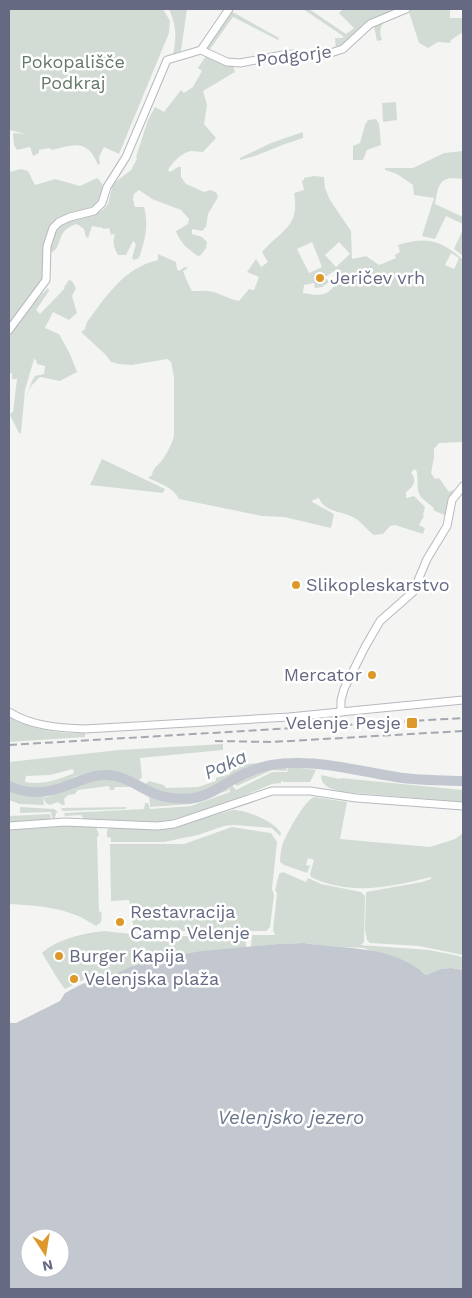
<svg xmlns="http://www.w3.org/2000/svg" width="472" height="1298" font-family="'Work Sans',sans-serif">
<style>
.green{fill:#d3dcd4;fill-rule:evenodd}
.water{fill:#c3c7d0;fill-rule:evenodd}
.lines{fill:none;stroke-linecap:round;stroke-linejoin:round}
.river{stroke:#c3c7d0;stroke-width:10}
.secondary-casing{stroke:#b8b9c0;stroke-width:9}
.secondary{stroke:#fff;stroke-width:7}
.rail{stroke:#a6a7b0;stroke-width:2;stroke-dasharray:8 4;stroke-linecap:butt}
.poi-dot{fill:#de9829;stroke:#fff;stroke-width:2}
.labels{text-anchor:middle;stroke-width:5;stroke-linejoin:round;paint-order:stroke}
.street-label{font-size:18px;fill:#656a82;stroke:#fff}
.park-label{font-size:18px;fill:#647968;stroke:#fff}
.poi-label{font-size:18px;fill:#656a82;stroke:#fff;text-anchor:start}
.water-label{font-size:19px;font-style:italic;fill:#6b778c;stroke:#fff}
</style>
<rect width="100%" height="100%" fill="#f4f5f2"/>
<g class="green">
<path d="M9,9H163L170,21L169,33L119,154L104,147L99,157L100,164L98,165C88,139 74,144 52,150L49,148L39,150V153L33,156L30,147L17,150L14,145L13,133L26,134L9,130Z"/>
<path d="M169,9H187L181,51L173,54C177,37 176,25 169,9Z"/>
<path d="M303,9H309L346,34L354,28L339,13L343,9H401L368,22L356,31L336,51L335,38H343V36Z"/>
<path d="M413,9H450V18H463V32L451,40L450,43L438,42L428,48L419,43L409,12C393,18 375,19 382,40L377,41L374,26Z"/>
<path d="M231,11L279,38L278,40L233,17L208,52L205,49Z"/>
<path d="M206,56L233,66L235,72L203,91L207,105L204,124L216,138L203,152C199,152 194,151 191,151C181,153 173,162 168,170L170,172L178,167H181V177L186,184L204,192L210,190L216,192L218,197L208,214L206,227L202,231L192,229V234L202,237L207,242L206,248L201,255L198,256C188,249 180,243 176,231L188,224L189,219L181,210L152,199L139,190L134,194L133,199L135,207H144C149,226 145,240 139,258L134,260L132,258L136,244L133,241L126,255H118C114,248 112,242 115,234L111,235L109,228L103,229V228L92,226L88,238L86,237L84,229L77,224C55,230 64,246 51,253C49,241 55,231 64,222L95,215L104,209L108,204L113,184L131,170L137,159L136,157L148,120L155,107L164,112L181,90L184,93L193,87L202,71L198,68Z"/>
<path d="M396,102L397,120L383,122L382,103Z"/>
<path d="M376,119L379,124L381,145L367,150L363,160H353V146L360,143L365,125L368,120Z"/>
<path d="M303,132V138L285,144L255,156L240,160V158L271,143Z"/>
<path d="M463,151V179C439,176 439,183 435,204L463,217V224L446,216L435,239L422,236L434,198L414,195L413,185L397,174L385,170V168H413L444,153Z"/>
<path d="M21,169L28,171L35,185L55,179L80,186L97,178C102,183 104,185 102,191C94,218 76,204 57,220C34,239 51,259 42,281L9,323V172Z"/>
<path d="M314,176L324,177L325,188L330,200L351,231L352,259L366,256L379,265L396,258L395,255L400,252L398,245C426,236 442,240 463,260V442L439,443L434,449V458L431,473L435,479L439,478L449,492L453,490L454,493L448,512L444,515L433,510L434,508C414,492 419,496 417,472L415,469L411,472C417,481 414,486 406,492V498L414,496L425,507L423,515L424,516L419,525L425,528L423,534L395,525L390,526L383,534L374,535C367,530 361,521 353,517C341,511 324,512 319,498L313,500L312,502L334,514L331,528L284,517L262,516L179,499C174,488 159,483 148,478L152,475C153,467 159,465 163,459C168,451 172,444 174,436V377L171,362L167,359L132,365L119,364L111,362L106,355L81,332L85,329L87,322C107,295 124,268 158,260V254L176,262L177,269L179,271L185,267L188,268L183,271C184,274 190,288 192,291C200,291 207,290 214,292C223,295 230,299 239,301L249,289L254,290L259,277L247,272L256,259L261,267L268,262L262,252C282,229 300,227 294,193L304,190L302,181L304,180V178ZM312,242L322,267L309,273L297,249ZM339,242L350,254L336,267L325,255ZM451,253L459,258L454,269L445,265ZM334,271L337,281C328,297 321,296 303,293L304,285L314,283L315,288L322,287L329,282L325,277Z"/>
<path d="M463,229V256L454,249Z"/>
<path d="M69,280L72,281L76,288L72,296L77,313L69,320L53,312L45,328L59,334L70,354L77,372L60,381L40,377L31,386L26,397L32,381L35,376L44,374L45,366L37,364L36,360L34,359L25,390L21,433H19L10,415L11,413L13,412L17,379H12V373H9C9,362 6,344 9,333C12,321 39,298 48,288L49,291L36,310L40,314L65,288L64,287Z"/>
<path d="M102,459L165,489L163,493L90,485Z"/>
<path d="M9,716C32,730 59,734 85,733V737L9,742Z"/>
<path d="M223,744V750L140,758L142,777L138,781L117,772L107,771L87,773L74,777L66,782L46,789L19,787L9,782V762L119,750ZM73,769L74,773C58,780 42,785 25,782L26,776L50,775Z"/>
<path d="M260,763C253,767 246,770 239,774C207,791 179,806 144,785L149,781L164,785L166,788L198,787L216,781V778L230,774V771L245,764Z"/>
<path d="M310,764L318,766L317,769L287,766L286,771L272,770L237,786L233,783C259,766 280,764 310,764Z"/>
<path d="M291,767L316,770L310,782H284L281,781V783L272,784L225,804L171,820L144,823L103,819L85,820L81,815L65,816L64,813L144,809L145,803H148L150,809L191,806L230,792L229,787L232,785L236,790L272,772H287L288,768Z"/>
<path d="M321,775L340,779L341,778L463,790V802L344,792C333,789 321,788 321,775Z"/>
<path d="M103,777L119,780L132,784L129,787H115L114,790H110L109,786L78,790L75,794L68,795L64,799L65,805H62L58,802L50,805L46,803L43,797L44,805L20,804L9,800V790L19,794L47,797L70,789L82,782Z"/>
<path d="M227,785L229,790L191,804L150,807L149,794C165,803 193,804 210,796C216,793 222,789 227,785Z"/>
<path d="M314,797L347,802L340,839L430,847L455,839L463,833V955L419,946L370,943L367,940L365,930L366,892L422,882L431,879V877C392,887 349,896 311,877L310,874L314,860L308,858L306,865L310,866L307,873L284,865L280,862C280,855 281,849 283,843C287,833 305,800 314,797Z"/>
<path d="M20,807L54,809L58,812L56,813L55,818H52L51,812L20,813Z"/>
<path d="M127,807L125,809L63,811L61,809L62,808Z"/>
<path d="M233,810C247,810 274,821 281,833L280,836L272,828L235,825L224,826L198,835L164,842H111V838L107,837V830L111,827L153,830L167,828Z"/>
<path d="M50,814L51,822L9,824V816Z"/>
<path d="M85,825L96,827L99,835L97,837L99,911L102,913L101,922L96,926C68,907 41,906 9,904V830Z"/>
<path d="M232,827L271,833L277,842L272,889L274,895L270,927L266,931H134L129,900L111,901L110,844H184Z"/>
<path d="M283,872L306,882L308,878L321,884L361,892L365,896L364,942L361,945L429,950L459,956L463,958V970L451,968L441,969L426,975L423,972L364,948L324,946L304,943L278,944L251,947L252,935H275L273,930L277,893L275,890L279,874Z"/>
<path d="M104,931L149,936H243L246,937V948C198,952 153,955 110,977L109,975L87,978L65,989L57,978L42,953C57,939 84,933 104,931Z"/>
</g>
<path class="water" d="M304,943C346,950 391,944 426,975L441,969L451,968L463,970V1289H9V1023H16L60,1001L65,993L80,985L92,980L104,979L130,967L160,958L202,951L278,944ZM30,1238H60V1268H30Z"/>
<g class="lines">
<path class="river" d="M9,786C30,796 50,793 71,784C82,780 92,775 104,775C122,774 137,786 153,793C164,798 182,800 194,798C208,796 220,787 232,780C252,769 270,763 293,763C326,762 359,771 391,776C414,781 440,780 463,781"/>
<g class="secondary-casing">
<g id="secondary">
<path d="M201,50L227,62L240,63L288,54L321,56L343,49L370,24L406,9"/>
<path d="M201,50L229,9"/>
<path d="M9,330L46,280L47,246L53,228L59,222L70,217L94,211L102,203L107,187L126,157L167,60L201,50"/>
<path d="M9,712C31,726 59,728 85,729L289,717L463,700"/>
<path d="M341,712V700L344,689L365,647L380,621L413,592L427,559L447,526L452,500L463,486"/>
<path d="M9,826L65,822L157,826L174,824L272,791H310L356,798L463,806"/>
</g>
</g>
<use href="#secondary" class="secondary"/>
<g class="rail">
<path d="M215,741L272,742L463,731"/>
<path d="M9,745L463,718"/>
</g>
</g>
<g class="poi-dot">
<circle cx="320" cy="278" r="5"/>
<circle cx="296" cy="585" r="5"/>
<circle cx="372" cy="675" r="5"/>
<rect x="406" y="717" width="12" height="12" rx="2.5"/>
<circle cx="120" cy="922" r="5"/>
<circle cx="59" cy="956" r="5"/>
<circle cx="74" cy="979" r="5"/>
</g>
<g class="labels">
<g class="street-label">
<text transform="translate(294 56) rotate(-7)" y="6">Podgorje</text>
</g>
<g class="park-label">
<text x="73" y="68">Pokopališče<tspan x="73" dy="21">Podkraj</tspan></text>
</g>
<g class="poi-label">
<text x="330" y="284">Jeričev vrh</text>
<text x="306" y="591">Slikopleskarstvo</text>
<text x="362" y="681" text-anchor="end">Mercator</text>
<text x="401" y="729" text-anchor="end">Velenje Pesje</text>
<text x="130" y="918">Restavracija<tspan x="130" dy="21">Camp Velenje</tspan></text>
<text x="69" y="962">Burger Kapija</text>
<text x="84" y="985">Velenjska plaža</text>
</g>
<g class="water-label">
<text transform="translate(225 764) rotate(-25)" y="7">Paka</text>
<text x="291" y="1124">Velenjsko jezero</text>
</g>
</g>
<rect width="472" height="1298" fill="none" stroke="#656a82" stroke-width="20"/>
<g transform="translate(45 1253) rotate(168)"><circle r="24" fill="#ffffff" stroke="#c1c3cd"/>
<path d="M0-4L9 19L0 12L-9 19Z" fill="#de9829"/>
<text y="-8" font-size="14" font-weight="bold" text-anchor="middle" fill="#656a82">N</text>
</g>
</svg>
